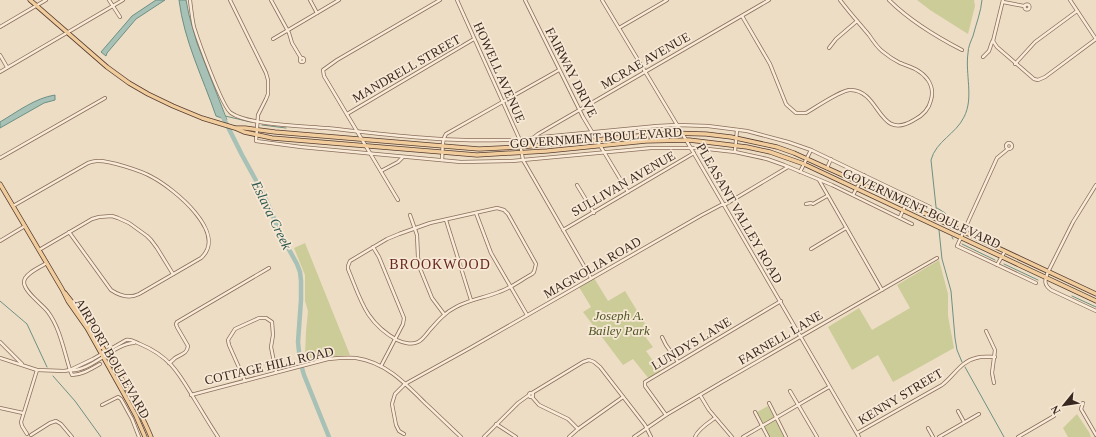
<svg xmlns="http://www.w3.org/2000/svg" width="1096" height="437" font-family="Georgia,serif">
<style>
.green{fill:#cc9}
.water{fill:#a7c1b6;stroke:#6d9083}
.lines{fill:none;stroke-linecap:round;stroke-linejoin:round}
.stream{stroke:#6d9083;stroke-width:1}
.river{stroke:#a7c1b6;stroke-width:4.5}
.minor-casing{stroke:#896e5b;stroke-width:4}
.major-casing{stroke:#573d2f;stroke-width:5}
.minor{stroke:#f9ebd8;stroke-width:2.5}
.major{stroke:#f1cd9d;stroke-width:3.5}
.labels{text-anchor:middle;stroke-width:3.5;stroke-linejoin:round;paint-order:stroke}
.street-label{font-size:13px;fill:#39281f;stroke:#f6e8d4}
.park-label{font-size:13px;font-style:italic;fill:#4f5625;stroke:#f6e8d4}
.water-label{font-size:14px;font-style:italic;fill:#2e5951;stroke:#f6e8d4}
.neighbourhood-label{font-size:14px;letter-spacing:1px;fill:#66251e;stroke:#f6e8d4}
</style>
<rect width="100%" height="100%" fill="#eeddc5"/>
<g class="green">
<path d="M917,0H974L975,6L968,34L930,10Z"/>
<path d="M305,243L350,355L326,357L309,360L305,355L306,331L308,311L305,301V275L294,248Z"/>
<path d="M939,260L948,294V316L954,348L893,382L878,355L852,370L828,327L859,308L872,330L910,308L897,285Z"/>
<path d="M594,278L608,301L625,291L647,327L641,331L653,347L646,351L661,372L649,379L633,359L623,365L583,312L591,307L579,287Z"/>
<path d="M768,406L784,437H769L757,412Z"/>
<path d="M1077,414L1089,432L1091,437H1068L1063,428Z"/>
</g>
<g class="water">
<path d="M156,0H165L136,19L107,53L106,56L101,52L132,16Z"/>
<path d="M179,0H186L189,15L197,43L227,120L216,116C203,78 184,41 179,0Z"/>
<path d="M55,95V100L44,103L0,128V122C17,112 35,98 55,95Z"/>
</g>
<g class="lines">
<g class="stream">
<path d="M225,116L251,122"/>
<path d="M262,125L286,128"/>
<path d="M937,208L945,213L951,219L954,221"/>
<path d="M937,216L931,160C936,141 956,134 964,117C974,98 965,74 968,53C968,47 971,41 973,36C976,24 981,12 982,0"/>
<path d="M939,230L942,259L951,291L955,338L957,350L962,362"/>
<path d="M952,237L953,239"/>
<path d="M962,244L995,260"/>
<path d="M1004,264L1038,280"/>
<path d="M1072,296L1096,307"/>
<path d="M0,301L27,324L47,367"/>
<path d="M965,367L1004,437"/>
<path d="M53,376L75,401L101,437"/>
</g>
<path class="river" d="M221,113L242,155L264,195L281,235L297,264L300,272L301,281V300L298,342L300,361L304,375L329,437"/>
<g class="minor-casing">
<g id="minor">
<path d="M109,0L120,17"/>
<path d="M190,0C191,9 192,18 194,27C198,40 222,107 231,113C248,125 304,126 326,128C385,134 444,142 502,140C513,140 522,141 532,138L657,126L677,125L708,126L747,131L788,142L811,150L930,207"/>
<path d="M230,0L266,73L268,80V94L266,99L258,115L256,141L301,147L461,162L512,161L651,148H699L735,152L767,159L784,165L832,185L912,224"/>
<path d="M271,0L289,33L292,43L301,58"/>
<path d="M310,0L317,13"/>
<path d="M457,0L519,138L523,160L591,278"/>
<path d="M525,0L583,117L628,192"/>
<path d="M602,0L682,133L859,437"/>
<path d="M889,0C910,21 935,36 962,50"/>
<path d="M1070,0L1096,39"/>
<path d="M1003,2L1024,6"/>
<circle cx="1027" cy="7" r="2.5"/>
<path d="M742,16L770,64L786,104L788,106L796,113H806C815,108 842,89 851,90C881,91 878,142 914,120C922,116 929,109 931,100C933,93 932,86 928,80C921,70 911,67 900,63C894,60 888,56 882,51C877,47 873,41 869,35C859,23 849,12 840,0"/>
<path d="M0,27L46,0"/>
<path d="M619,28L667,0"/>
<path d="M273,39L339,0"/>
<path d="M993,41L997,47L1034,79L1038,80L1045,77L1096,39"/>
<path d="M829,48L836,39L857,21"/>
<path d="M0,55L7,67"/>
<path d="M983,57L989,51L992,42L993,41L1003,0"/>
<circle cx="302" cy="60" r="2"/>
<path d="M1015,64L1035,42L1077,11"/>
<path d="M0,72L123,0"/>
<path d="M347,114L474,39"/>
<path d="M533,138L538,134L769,0"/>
<circle cx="1009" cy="146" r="3"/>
<path d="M1008,149L997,158L957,246L1036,283"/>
<path d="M735,151L737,130"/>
<path d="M0,158L105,98"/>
<path d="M442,160C443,152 441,141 446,134L559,70"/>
<path d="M827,168L831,159"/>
<path d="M381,171L398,162L403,157"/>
<path d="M800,172L811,150"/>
<path d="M819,180L882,290"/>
<path d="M577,185L594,213"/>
<path d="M1096,185L1073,222L1048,272C1045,280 1043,284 1051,290L1096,311"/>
<path d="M853,195L864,175"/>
<path d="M398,200L324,76L323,70L337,60L440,0"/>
<path d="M806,204L811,203L813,204L827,196"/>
<path d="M13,206L88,163C91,162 94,161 97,161C108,160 142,171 152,177C173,188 229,233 201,258L139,294C129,299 120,296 111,290L69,232"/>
<path d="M909,206L912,198"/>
<path d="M497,208L504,210L508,214L536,264L534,272L532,274C521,280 511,288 499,292C484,298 471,299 456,307C444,313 437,322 429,331C426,335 422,340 418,342C412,345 403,343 397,340C365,322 361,300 348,269V266L350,261L387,239L399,234L430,223Z"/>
<path d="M476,213L491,253L527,315"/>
<path d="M410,215L417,235L418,257L419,266L432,298L444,314"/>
<path d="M900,217L906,204"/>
<path d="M446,220L471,300"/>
<path d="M563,230L694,153"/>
<path d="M0,241L25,226"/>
<path d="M373,247L379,257L404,318L403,324L381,366"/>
<path d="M811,249L846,228"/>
<path d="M39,250L92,219L99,217L112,216L118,218L129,223L147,236L151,240L157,248L173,274"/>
<path d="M47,263C40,267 24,274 24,282C24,292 42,304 48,312C60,328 64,351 70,370L72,375C82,375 91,369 100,364"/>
<path d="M997,265L1005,251"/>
<path d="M986,331L995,350L992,373L994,383"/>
<path d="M662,337L666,345L678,362"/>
<path d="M0,342L22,364"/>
<path d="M0,358L37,370L64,371L70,370L93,359L126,340C132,339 135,342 140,344C171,357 179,374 195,400C203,413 210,425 218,437"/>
<path d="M169,363C171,362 174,359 175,358C181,354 187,354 188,346L177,327L176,324L177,322L269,268"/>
<path d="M70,370C89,373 115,343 134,343"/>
<path d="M245,381L229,345L228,340L235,329L259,318H266L272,322L273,335L271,347L276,372"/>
<path d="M790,391L817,437"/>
<circle cx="531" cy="395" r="2"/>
<path d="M532,393L583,362L589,360L594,362L600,367L645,425L651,437"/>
<path d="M191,395L328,359C337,358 347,357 356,358C385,362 405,383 425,403C437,414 449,426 461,437"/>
<path d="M700,395L709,410L732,437"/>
<path d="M532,397L539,405L568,419L578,429"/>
<path d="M769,403L786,437"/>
<path d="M1083,403L1081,409L1096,435"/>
<path d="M102,405L118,397L121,399L132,419L139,437"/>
<path d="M0,408L23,413"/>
<path d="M958,411L964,422"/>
<path d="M755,412L768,437"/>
<path d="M666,415L645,386V382L781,301"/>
<path d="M496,424L516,437"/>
<path d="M928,428L933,437"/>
<path d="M857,433L942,385C953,377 961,361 976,358C982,356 988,357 995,357"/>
<path d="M27,434L22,426L21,422L37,370"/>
<path d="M404,434L399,431L396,425L392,404L395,394L405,384L470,348L702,215L721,205L726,204L788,167"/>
<path d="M31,435L50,423L56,421L61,424L72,437"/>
<path d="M484,437L518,403L529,395"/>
<path d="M569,437L578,429L623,397"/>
<path d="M634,437L666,415L722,382L937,258"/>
<path d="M695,437C698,429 708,423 715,418"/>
<path d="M743,437L829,387"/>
<path d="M939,437L979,414"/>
<path d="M1018,437L1054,416"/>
</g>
</g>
<g class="major-casing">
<g id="major">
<path d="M30,0L107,67L129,83L148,94L173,106L202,118L235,128L244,132L272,138L477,155L547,151L646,141L689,140L747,147L770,152L804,164L1096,301"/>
<path d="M236,128H245L275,132L479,149L520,147L669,133L706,134L731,137L777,147L794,153L860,183L1096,294"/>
<path d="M0,184L62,289L68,301L87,328L129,403L136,416L145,437"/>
<path d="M65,293C86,319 103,347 120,376C132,397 142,415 151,437"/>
</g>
</g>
<use href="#minor" class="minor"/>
<use href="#major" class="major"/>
</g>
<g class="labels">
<g class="street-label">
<text transform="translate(645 60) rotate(-30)" y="5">MCRAE AVENUE</text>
<text transform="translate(406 68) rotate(-30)" y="5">MANDRELL STREET</text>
<text transform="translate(500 72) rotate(66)" y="5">HOWELL AVENUE</text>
<text transform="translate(572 72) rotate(63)" y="5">FAIRWAY DRIVE</text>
<text transform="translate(596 137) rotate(-4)" y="5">GOVERNMENT BOULEVARD</text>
<text transform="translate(623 183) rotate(-30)" y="5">SULLIVAN AVENUE</text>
<text transform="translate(922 208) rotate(25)" y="5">GOVERNMENT BOULEVARD</text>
<text transform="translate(740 213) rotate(60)" y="5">PLEASANT VALLEY ROAD</text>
<text transform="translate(592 267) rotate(-30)" y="5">MAGNOLIA ROAD</text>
<text transform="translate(780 337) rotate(-30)" y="5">FARNELL LANE</text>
<text transform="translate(691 343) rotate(-31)" y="5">LUNDYS LANE</text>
<text transform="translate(113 358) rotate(60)" y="5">AIRPORT BOULEVARD</text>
<text transform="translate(269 365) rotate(-13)" y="5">COTTAGE HILL ROAD</text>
<text transform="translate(900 396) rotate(-31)" y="5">KENNY STREET</text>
</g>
<g class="park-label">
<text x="619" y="320">Joseph A.<tspan x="619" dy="15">Bailey Park</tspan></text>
</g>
<g class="water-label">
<text transform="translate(272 215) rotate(64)" y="5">Eslava Creek</text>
</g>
<g class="neighbourhood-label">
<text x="440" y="269">BROOKWOOD</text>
</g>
</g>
<g transform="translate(1064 405) rotate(240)" stroke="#f6e8d4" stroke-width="3" paint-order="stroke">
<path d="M0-3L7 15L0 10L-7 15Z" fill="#39281f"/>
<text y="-6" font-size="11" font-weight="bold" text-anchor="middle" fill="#39281f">N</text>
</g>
</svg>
